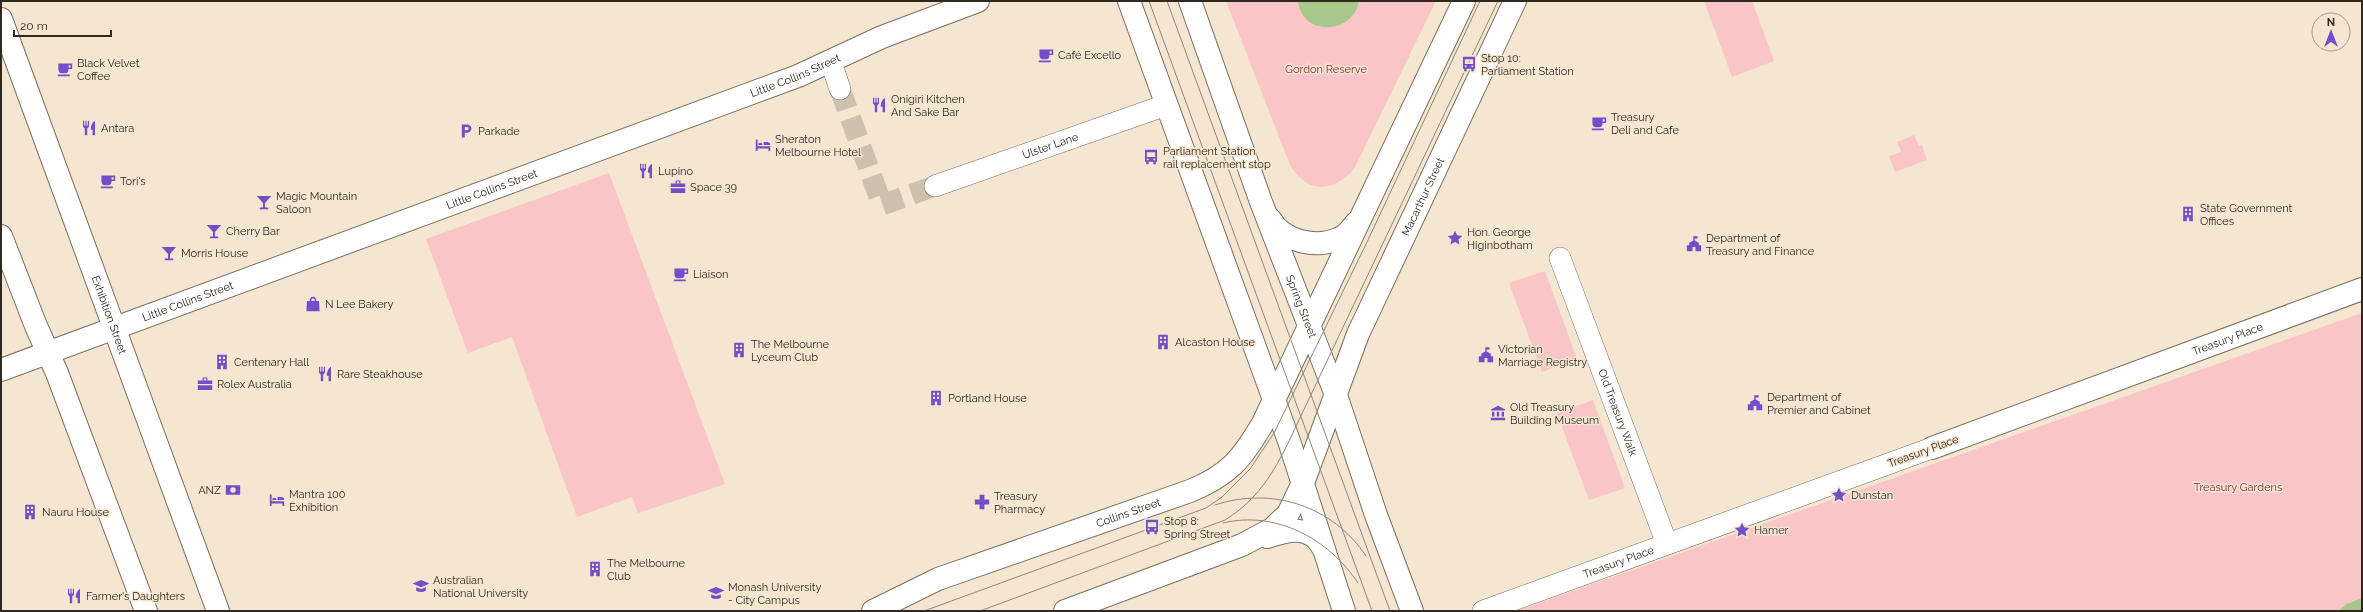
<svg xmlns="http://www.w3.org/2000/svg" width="2363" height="612" font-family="Raleway,sans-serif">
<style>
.green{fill:#f9c5c6}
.water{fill:#a7c78b}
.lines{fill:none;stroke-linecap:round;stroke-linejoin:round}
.pedestrian-tunnel{stroke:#cdc0af;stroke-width:21;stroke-dasharray:21 10;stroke-linecap:butt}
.pedestrian-casing{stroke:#7b6e5c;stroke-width:22}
.minor-casing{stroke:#7b6e5c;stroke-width:24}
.tertiary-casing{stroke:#7b6e5c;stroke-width:24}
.pedestrian{stroke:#fff;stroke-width:21}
.minor{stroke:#fff;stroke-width:22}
.tertiary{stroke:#fff;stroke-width:22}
.tram{stroke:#908678;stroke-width:1}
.labels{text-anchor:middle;stroke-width:3;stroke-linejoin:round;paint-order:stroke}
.poi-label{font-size:11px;fill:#2e2821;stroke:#f5e6d2;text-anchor:start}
.park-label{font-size:11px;fill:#802933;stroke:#f5e6d2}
.street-label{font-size:11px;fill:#2e2821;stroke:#f5e6d2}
</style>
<rect width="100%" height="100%" fill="#f5e6d2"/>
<g class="green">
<path d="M1226,1H1436L1354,169C1333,193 1307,194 1290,165Z"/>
<path d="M1704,1H1752L1774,61L1732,77Z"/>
<path d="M1914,135L1919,146L1922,145L1927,160L1895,172L1889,156L1901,152L1897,142Z"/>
<path d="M609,173L725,484L638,513L632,497L577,517L512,337L468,353L426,239Z"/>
<path d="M1545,271L1577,359L1542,372L1509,283Z"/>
<path d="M2362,313V611H1516Z"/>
<path d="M1593,400L1625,488L1589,500L1557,413Z"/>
</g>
<g class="water">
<path d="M1298,1H1359C1353,35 1302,37 1298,1Z"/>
<path d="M2362,598V611H2338L2347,604Z"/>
</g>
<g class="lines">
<path class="pedestrian-tunnel" d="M840,89L882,205L935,186"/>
<g class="pedestrian-casing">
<g id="pedestrian">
<path d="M831,62L840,89"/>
<path id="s1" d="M935,186L1166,105"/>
<path id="s2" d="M1560,258L1667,544"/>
<path id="s3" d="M1483,611L1932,448"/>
</g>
</g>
<g class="minor-casing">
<g id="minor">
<path id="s4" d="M1,370L798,76L882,37L978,1"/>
<path id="s5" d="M1932,448L2362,289"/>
</g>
</g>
<g class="tertiary-casing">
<g id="tertiary">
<path d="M1129,1L1289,441L1344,611"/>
<path id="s6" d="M1190,1L1261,202L1336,395L1376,515L1412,611"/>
<path id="s7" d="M1,19L218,611"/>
<path d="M1270,219C1283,242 1317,249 1340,238C1347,235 1351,229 1356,223"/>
<path d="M1,236L36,326L57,373L146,611"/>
<path d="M1267,537C1288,530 1311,524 1323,548"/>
<path id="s8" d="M873,611L938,579L1190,491C1229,475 1242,459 1263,423L1464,1"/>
<path id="s9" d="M1065,611L1242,545L1272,529L1288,514L1303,483L1358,334L1515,1"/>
</g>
</g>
<use href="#pedestrian" class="pedestrian"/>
<use href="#minor" class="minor"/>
<use href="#tertiary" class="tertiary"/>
<g class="tram">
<path d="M1149,1L1372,611"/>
<path d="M1167,1L1390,611"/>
<path d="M1215,505C1272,486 1333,506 1366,556"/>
<path d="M1223,523C1276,510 1329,539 1358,583"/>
<path d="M924,611L1206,508L1222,497L1250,469L1274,433L1368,240L1480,1"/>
<path d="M980,611L1225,520C1257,500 1273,474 1289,441L1498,1"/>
</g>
</g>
<defs>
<g id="cafe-bare" transform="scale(1.2)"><path d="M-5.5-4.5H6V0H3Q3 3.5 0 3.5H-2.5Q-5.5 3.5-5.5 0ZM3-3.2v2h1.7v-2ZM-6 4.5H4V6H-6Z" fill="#704fc8" stroke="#f5e6d2" stroke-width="2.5" paint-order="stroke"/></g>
<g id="bus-bare" transform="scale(1.2)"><path d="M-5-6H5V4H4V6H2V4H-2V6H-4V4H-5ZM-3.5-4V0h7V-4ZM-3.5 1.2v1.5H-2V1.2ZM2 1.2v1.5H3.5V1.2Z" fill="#704fc8" stroke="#f5e6d2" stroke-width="2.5" paint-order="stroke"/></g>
<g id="restaurant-bare" transform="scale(1.2)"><path d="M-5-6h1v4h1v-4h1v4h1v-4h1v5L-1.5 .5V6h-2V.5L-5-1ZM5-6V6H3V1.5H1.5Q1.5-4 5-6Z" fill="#704fc8" stroke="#f5e6d2" stroke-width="2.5" paint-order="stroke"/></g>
<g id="parking-bare" transform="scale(1.2)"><path d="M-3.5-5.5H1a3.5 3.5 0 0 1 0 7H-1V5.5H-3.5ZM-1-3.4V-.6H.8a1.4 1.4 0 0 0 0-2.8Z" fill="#704fc8" stroke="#f5e6d2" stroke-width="2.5" paint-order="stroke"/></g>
<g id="hotel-bare" transform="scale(1.2)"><path d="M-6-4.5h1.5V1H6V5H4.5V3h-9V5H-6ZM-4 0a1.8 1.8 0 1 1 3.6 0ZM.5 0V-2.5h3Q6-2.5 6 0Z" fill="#704fc8" stroke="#f5e6d2" stroke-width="2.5" paint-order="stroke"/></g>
<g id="office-bare" transform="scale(1.2)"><path d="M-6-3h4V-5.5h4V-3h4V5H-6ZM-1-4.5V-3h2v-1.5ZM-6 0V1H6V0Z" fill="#704fc8" stroke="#f5e6d2" stroke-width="2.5" paint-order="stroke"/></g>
<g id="bar-bare" transform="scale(1.2)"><path d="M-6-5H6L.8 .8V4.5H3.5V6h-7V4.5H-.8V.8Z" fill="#704fc8" stroke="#f5e6d2" stroke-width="2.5" paint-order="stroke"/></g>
<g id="building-bare" transform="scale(1.2)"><path d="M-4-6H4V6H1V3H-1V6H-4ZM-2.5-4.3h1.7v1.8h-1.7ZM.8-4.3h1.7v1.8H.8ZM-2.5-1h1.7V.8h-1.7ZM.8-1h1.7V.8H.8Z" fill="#704fc8" stroke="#f5e6d2" stroke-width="2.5" paint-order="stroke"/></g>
<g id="sight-bare" transform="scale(1.2)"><path d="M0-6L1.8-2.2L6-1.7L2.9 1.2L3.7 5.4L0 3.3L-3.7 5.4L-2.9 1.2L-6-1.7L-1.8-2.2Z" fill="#704fc8" stroke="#f5e6d2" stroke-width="2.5" paint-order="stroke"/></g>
<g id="civic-bare" transform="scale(1.2)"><path d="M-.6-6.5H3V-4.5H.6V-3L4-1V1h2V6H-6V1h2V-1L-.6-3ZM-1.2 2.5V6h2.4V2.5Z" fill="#704fc8" stroke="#f5e6d2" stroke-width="2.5" paint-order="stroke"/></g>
<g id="shop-bare" transform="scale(1.2)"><path d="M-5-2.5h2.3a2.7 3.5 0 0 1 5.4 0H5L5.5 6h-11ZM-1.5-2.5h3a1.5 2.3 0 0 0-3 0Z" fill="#704fc8" stroke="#f5e6d2" stroke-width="2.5" paint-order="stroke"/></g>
<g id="museum-bare" transform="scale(1.2)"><path d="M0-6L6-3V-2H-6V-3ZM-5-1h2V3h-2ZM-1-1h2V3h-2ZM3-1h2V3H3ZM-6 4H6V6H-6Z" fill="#704fc8" stroke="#f5e6d2" stroke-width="2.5" paint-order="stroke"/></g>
<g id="bank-bare" transform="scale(1.2)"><path d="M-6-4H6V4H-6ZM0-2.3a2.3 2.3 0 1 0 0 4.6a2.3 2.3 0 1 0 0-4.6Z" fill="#704fc8" stroke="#f5e6d2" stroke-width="2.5" paint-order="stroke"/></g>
<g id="pharmacy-bare" transform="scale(1.2)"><path d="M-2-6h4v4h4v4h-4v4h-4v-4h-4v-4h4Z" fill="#704fc8" stroke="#f5e6d2" stroke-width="2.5" paint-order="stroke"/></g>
<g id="university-bare" transform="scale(1.2)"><path d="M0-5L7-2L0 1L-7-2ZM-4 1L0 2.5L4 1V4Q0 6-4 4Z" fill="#704fc8" stroke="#f5e6d2" stroke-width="2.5" paint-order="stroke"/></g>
</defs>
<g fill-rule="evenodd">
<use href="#cafe-bare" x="1046" y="55"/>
<use href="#bus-bare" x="1469" y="64"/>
<use href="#cafe-bare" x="65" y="69"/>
<use href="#restaurant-bare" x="879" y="105"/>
<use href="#cafe-bare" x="1599" y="123"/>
<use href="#restaurant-bare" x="89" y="128"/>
<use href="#parking-bare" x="466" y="131"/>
<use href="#hotel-bare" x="763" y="145"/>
<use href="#bus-bare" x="1151" y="157"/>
<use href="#restaurant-bare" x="646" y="171"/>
<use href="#cafe-bare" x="108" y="181"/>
<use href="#office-bare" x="678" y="187"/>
<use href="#bar-bare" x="264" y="202"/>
<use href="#building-bare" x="2188" y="214"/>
<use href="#bar-bare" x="214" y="231"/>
<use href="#sight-bare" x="1455" y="238"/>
<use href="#civic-bare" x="1694" y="244"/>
<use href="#bar-bare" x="169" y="253"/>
<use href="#cafe-bare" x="681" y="274"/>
<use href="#shop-bare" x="313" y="304"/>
<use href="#building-bare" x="1163" y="342"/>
<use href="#building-bare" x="739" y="350"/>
<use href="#civic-bare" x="1486" y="355"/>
<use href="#building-bare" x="222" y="362"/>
<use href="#restaurant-bare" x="325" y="374"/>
<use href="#office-bare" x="205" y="384"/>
<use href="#building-bare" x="936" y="398"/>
<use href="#civic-bare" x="1755" y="403"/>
<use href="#museum-bare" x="1498" y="413"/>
<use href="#bank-bare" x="233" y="490"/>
<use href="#sight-bare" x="1839" y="495"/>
<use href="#hotel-bare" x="277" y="500"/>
<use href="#pharmacy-bare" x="982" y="502"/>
<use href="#building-bare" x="30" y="512"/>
<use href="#bus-bare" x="1152" y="527"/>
<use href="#sight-bare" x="1742" y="530"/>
<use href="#building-bare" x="595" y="569"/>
<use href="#university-bare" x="421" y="586"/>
<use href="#university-bare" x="716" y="593"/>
<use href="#restaurant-bare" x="74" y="596"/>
</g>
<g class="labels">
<g class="poi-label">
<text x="1058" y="59">Café Excello</text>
<text x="1481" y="62">Stop 10:<tspan x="1481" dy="13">Parliament Station</tspan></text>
<text x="77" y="67">Black Velvet<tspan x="77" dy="13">Coffee</tspan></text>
<text x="891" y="103">Onigiri Kitchen<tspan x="891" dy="13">And Sake Bar</tspan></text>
<text x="1611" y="121">Treasury<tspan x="1611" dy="13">Deli and Cafe</tspan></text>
<text x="101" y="132">Antara</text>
<text x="478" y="135">Parkade</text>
<text x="775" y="143">Sheraton<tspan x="775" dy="13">Melbourne Hotel</tspan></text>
<text x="1163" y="155">Parliament Station<tspan x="1163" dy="13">rail replacement stop</tspan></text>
<text x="658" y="175">Lupino</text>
<text x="120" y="185">Tori's</text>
<text x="690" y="191">Space 39</text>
<text x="276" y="200">Magic Mountain<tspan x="276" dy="13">Saloon</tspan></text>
<text x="2200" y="212">State Government<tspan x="2200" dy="13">Offices</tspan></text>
<text x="226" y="235">Cherry Bar</text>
<text x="1467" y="236">Hon. George<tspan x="1467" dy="13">Higinbotham</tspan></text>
<text x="1706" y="242">Department of<tspan x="1706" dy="13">Treasury and Finance</tspan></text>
<text x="181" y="257">Morris House</text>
<text x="693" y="278">Liaison</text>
<text x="325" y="308">N Lee Bakery</text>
<text x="1175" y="346">Alcaston House</text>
<text x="751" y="348">The Melbourne<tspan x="751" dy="13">Lyceum Club</tspan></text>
<text x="1498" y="353">Victorian<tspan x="1498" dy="13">Marriage Registry</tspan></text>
<text x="234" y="366">Centenary Hall</text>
<text x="337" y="378">Rare Steakhouse</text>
<text x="217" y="388">Rolex Australia</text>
<text x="1767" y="401">Department of<tspan x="1767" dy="13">Premier and Cabinet</tspan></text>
<text x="948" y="402">Portland House</text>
<text x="1510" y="411">Old Treasury<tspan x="1510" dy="13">Building Museum</tspan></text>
<text x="221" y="494" text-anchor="end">ANZ</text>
<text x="289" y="498">Mantra 100<tspan x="289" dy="13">Exhibition</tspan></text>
<text x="1851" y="499">Dunstan</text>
<text x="994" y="500">Treasury<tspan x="994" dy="13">Pharmacy</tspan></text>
<text x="42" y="516">Nauru House</text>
<text x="1164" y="525">Stop 8:<tspan x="1164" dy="13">Spring Street</tspan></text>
<text x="1754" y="534">Hamer</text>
<text x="607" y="567">The Melbourne<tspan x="607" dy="13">Club</tspan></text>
<text x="433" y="584">Australian<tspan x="433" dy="13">National University</tspan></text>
<text x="728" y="591">Monash University<tspan x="728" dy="13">- City Campus</tspan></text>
<text x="86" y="600">Farmer's Daughters</text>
</g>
<g class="park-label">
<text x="1326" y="73">Gordon Reserve</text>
<text x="2238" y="491">Treasury Gardens</text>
</g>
<g class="street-label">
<text dy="4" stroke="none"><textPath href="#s4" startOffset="847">Little Collins Street</textPath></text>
<text dy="4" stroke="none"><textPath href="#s1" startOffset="122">Ulster Lane</textPath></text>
<text dy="4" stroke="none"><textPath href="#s4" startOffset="523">Little Collins Street</textPath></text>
<text dy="4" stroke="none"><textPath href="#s9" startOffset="590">Macarthur Street</textPath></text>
<text dy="4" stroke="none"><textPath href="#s4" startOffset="199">Little Collins Street</textPath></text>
<text dy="4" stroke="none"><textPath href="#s6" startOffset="325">Spring Street</textPath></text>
<text dy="4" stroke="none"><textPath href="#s7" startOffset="315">Exhibition Street</textPath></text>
<text dy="4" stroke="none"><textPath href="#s5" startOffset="315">Treasury Place</textPath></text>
<text dy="4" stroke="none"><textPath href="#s2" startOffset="165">Old Treasury Walk</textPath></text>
<text transform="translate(1923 451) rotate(-20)" y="4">Treasury Place</text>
<text dy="4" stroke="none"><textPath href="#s8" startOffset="274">Collins Street</textPath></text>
<text dy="4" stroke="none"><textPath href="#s3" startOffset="144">Treasury Place</textPath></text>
</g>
</g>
<rect width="2363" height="612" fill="none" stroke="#2e2821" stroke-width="4"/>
<g transform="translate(2331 32)"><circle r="19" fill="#f5e6d2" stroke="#a59a8b"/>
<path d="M0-3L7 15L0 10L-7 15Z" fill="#704fc8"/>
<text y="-6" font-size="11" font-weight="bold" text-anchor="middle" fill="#2e2821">N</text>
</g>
<path d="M14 30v6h97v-6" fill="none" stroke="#2e2821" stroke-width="2"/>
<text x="20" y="30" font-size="12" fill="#2e2821" stroke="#f5e6d2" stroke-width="3" paint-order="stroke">20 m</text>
</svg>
